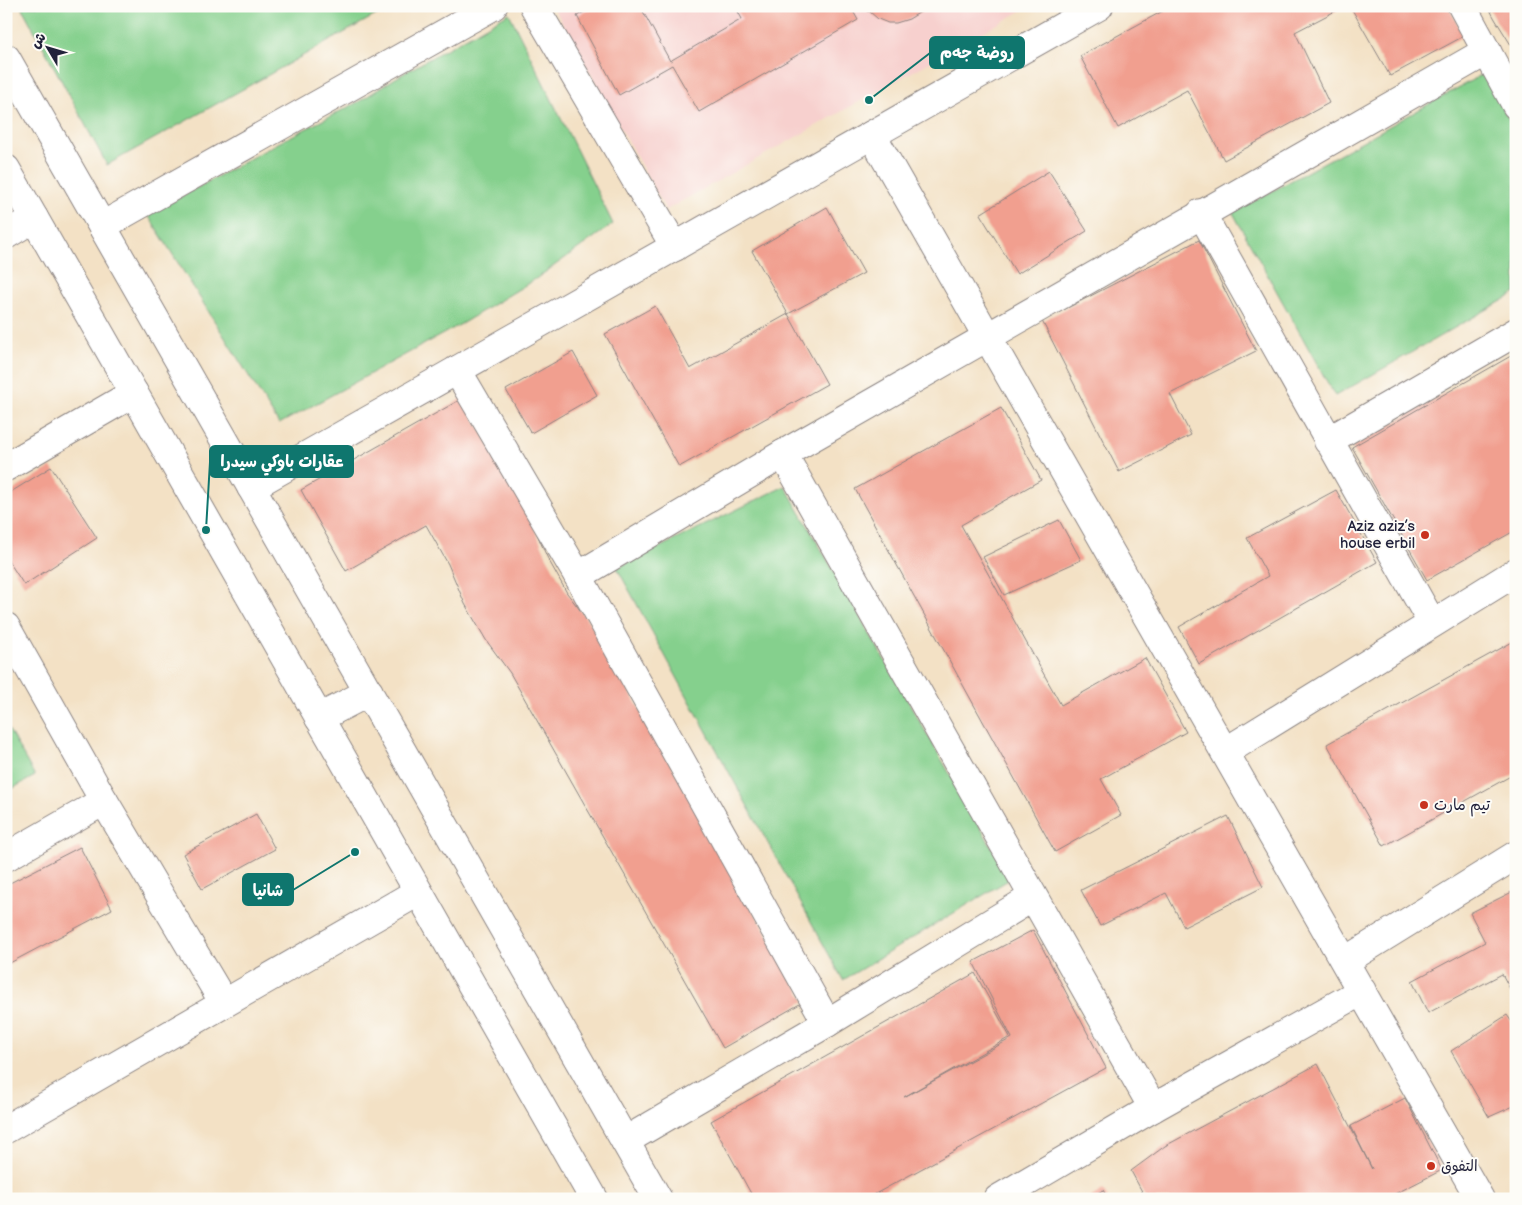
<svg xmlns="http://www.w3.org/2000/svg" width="1522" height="1205" font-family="'Balsamiq Sans','Playpen Sans Arabic',sans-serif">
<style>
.built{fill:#f7d0ce}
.green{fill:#85d08d;stroke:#547964}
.building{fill:#f19f8f}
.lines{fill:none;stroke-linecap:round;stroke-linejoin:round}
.minor-casing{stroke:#8a8280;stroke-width:30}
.minor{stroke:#fff;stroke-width:28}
.poi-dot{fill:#c8321e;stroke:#fdfcf7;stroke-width:2}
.labels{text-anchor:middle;stroke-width:4;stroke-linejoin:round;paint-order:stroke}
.poi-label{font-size:15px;fill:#22223b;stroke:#fdfcf7;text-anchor:start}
.leader{fill:none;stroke:#0f766e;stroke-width:2}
.callout-dot{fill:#0f766e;stroke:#fdfcf7;stroke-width:2}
.callout{fill:#0f766e;stroke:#0f766e;stroke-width:2}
.callout-label{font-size:16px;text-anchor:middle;font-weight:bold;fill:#fff}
</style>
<rect width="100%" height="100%" fill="#fdfcf7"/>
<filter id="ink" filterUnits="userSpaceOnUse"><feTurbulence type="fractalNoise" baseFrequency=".02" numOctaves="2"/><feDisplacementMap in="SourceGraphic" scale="10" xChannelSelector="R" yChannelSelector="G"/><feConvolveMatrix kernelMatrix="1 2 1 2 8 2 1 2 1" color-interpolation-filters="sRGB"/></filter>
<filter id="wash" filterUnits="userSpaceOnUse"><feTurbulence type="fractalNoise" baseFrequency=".0096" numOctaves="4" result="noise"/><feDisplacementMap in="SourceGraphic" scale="20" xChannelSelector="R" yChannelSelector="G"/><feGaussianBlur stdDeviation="1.12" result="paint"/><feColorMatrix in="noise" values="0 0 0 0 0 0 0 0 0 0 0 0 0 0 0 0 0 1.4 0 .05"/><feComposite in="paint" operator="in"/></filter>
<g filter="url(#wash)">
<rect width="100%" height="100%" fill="#f3e1c5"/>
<path class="built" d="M553,6H1030L666,210Z"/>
<g class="green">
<path d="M21,6H392L107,165Z"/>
<path d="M509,13L613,224L537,278L463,323L279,424L148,215L278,143L360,101L394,79Z"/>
<path d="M1483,74L1516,132V293L1335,396L1233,213Z"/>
<path d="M785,486L1010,879L843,980L617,568Z"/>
<path d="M6,725L35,776L6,792Z"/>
</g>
<g id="blocks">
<g class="building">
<path d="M595,6H640L670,61L742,19L735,6H850L858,20L699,112L672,65L619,95L577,16Z"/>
<path d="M864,6H930L909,19L896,23H888L878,19L869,11L868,12Z"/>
<path d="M1172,6H1345L1295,32L1329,103L1224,160L1187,90L1118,128L1080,56Z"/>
<path d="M1350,6H1448L1464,36L1390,76Z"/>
<path d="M1488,6H1516V53L1495,19Z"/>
<path d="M1049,171L1087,231L1017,274L980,214Z"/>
<path d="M827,207L864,273L788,314L752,251Z"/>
<path d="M1199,240L1256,351L1170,394L1191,435L1119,472L1042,321Z"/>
<path d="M655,306L690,369L788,314L827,384L679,467L605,334Z"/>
<path d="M573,352L597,395L531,433L506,390Z"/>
<path d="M1516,353V530L1427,580L1352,447Z"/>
<path d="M463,398L530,518L547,557L567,593L593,627L805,1001L723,1048L510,673L486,640L465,604L448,564L426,525L346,571L301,490Z"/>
<path d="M1001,408L1041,480L961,525L1061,705L1145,658L1186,732L1101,779L1121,815L1055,852L855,489Z"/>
<path d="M51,467L97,538L24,585L6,557V495Z"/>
<path d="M1336,490L1377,562L1199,664L1179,627L1268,576L1247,538Z"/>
<path d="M1059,520L1081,560L1004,595L983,557Z"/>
<path d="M1516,640V773L1384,846L1327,744Z"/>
<path d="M256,814L275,849L202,889L183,854Z"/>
<path d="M1228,816L1263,887L1184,927L1166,893L1100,926L1081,890Z"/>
<path d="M80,847L112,909L6,965V885Z"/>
<path d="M1516,890V1000L1502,974L1428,1013L1412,981L1485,942L1470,913Z"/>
<path d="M1033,930L1106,1068L866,1199H754L711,1121L975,973L1010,1037L904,1097L1012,1038L973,962Z"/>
<path d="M1507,1015L1516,1028V1105L1489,1117L1451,1051Z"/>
<path d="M1318,1064L1372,1169L1351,1126L1405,1098L1442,1170L1385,1199H1146L1131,1171L1165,1146Z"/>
<path d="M1103,1190L1108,1199H1088Z"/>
</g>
</g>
</g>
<g filter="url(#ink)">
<use href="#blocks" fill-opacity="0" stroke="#8a8280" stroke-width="1"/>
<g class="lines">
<g class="minor-casing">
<g id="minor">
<path d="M534,6L675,247"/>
<path d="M1462,6L1516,105"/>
<path d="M6,58L658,1199"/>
<path d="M872,135L1480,1199"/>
<path d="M6,169L594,1199"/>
<path d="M1201,213L1432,623"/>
<path d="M102,226L493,6"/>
<path d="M6,235L34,218"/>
<path d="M457,370L578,576L827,1023"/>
<path d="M1328,441L1516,332"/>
<path d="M783,454L1153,1108"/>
<path d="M6,467L134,393"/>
<path d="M251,487L1099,6"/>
<path d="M578,576L783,454L1487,51"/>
<path d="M6,627L104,801L224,1003"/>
<path d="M319,718L369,692"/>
<path d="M1225,752L1516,572"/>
<path d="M6,857L104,801"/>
<path d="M1345,961L1516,855"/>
<path d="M6,1129L418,892"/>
<path d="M625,1141L827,1023L1033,897"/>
<path d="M998,1199L1153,1108L1362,991"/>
</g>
</g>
<use href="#minor" class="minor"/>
</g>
</g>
<g class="poi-dot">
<circle cx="1425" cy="535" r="5"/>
<circle cx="1424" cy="805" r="5"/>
<circle cx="1431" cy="1166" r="5"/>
</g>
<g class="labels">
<g class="poi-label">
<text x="1415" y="531" text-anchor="end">Aziz aziz’s<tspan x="1415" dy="17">house erbil</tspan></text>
<text x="1434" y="810">تيم مارت</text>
<text x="1441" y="1171">التفوق</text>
</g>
</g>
<path class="leader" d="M869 100L930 53M206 530L210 462M355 852L293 890"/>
<g class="callout-dot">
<circle cx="869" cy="100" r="5"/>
<circle cx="206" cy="530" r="5"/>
<circle cx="355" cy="852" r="5"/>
</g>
<g class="callout">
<rect x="930" y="37" width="94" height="31" rx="5"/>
<rect x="210" y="446" width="143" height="31" rx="5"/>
<rect x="243" y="874" width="50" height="31" rx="5"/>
</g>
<g class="callout-label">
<text x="977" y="58">روضة جەم</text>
<text x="282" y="467">عقارات باوكي سيدرا</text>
<text x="268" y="896">شانيا</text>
</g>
<rect width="1522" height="1205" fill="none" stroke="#fdfcf7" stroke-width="25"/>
<g transform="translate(48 48) rotate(308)" stroke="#fdfcf7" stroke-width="4" paint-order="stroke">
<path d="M0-4L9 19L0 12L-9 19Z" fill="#22223b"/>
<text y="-8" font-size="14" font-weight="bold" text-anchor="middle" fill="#22223b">ش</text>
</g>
</svg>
